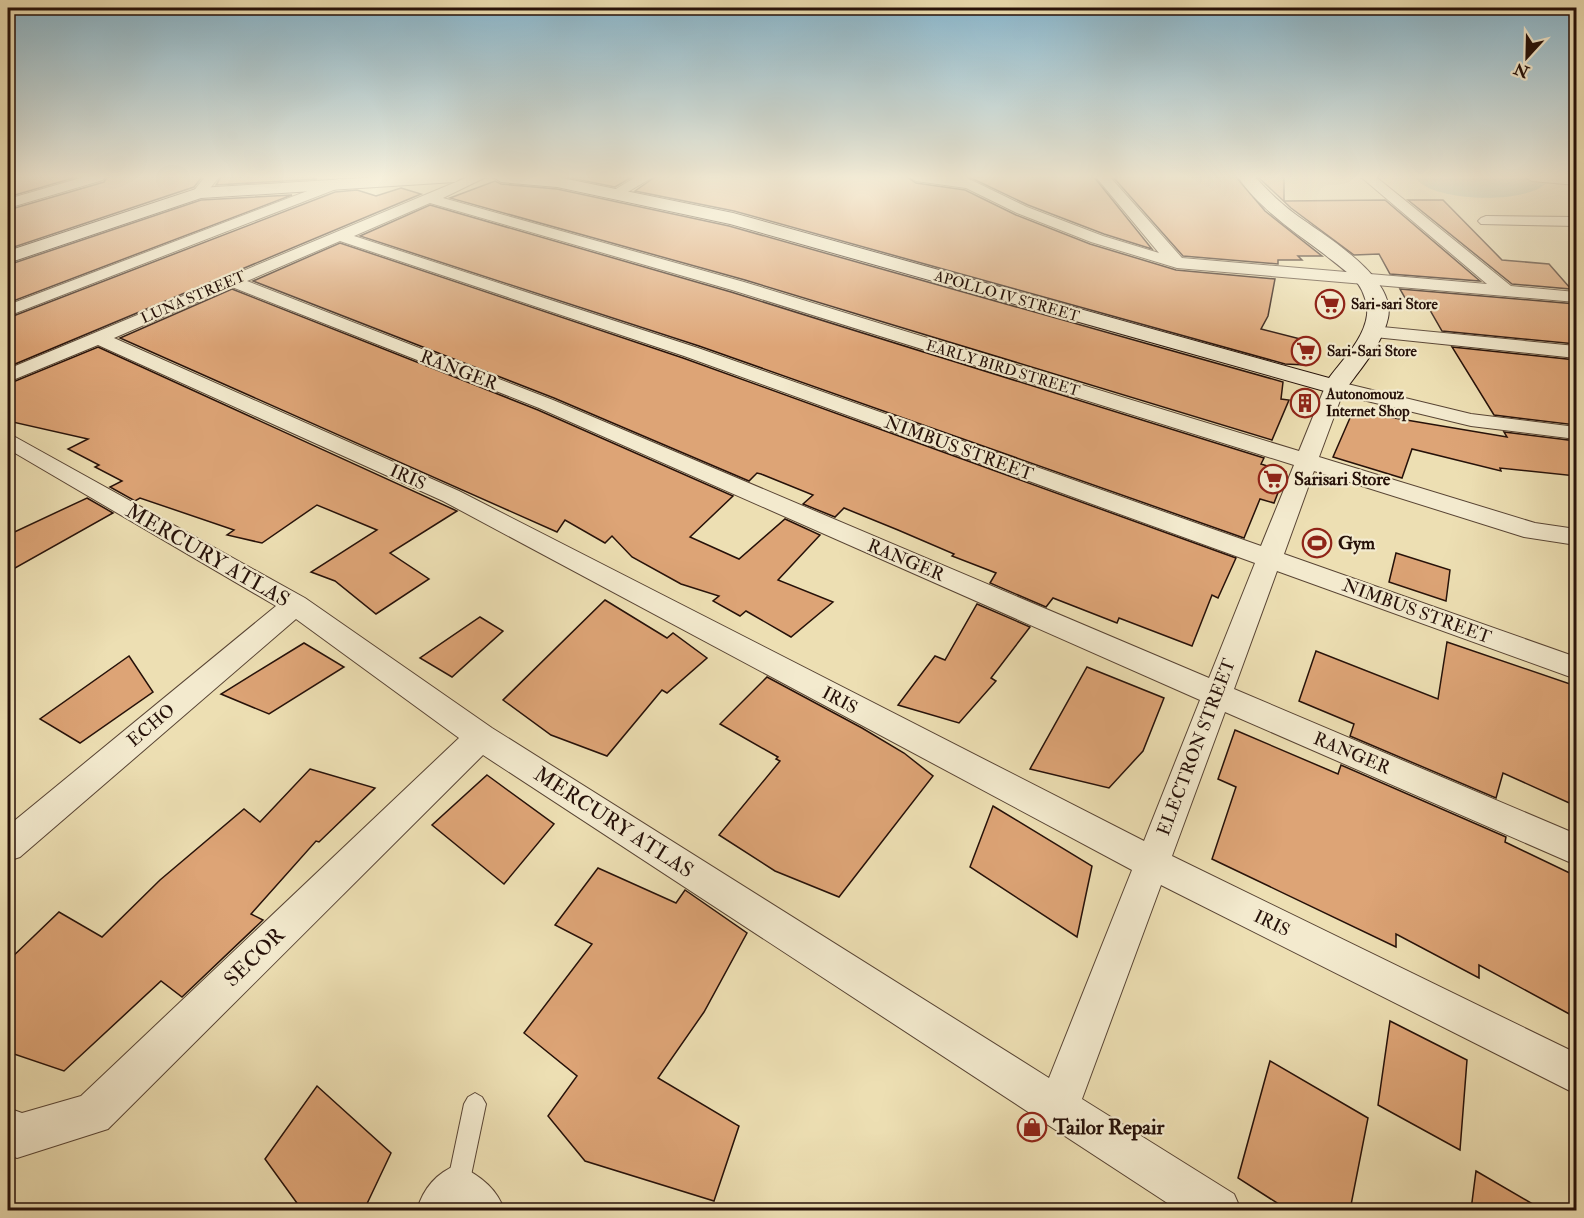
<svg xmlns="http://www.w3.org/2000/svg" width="1584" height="1218" font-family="'IM FELL Double Pica',serif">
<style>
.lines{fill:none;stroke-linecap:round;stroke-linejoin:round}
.river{fill:#99bdac;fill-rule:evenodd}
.building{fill:#dda476;stroke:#261109;stroke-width:1.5}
.lane-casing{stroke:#584434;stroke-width:2}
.street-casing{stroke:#584434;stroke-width:2}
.secondary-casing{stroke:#261109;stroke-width:2}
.lane{fill:#f3eace;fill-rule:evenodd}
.street{fill:#f3eace;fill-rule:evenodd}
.secondary{fill:#f3eace;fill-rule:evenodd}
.labels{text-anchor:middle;stroke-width:4.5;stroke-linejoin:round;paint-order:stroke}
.far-street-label{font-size:15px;fill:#261109;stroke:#f3eace}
.far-poi-label{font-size:15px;font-weight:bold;fill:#261109;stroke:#f3eace;text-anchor:start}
.street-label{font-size:18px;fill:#261109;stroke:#f3eace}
.poi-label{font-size:18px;font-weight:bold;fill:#261109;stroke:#f3eace;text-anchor:start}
.near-street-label{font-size:21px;fill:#261109;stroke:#f3eace}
.near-poi-label{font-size:21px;font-weight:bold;fill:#261109;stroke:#f3eace;text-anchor:start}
</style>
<rect width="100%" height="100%" fill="#eddfb3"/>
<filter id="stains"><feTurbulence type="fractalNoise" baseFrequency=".00333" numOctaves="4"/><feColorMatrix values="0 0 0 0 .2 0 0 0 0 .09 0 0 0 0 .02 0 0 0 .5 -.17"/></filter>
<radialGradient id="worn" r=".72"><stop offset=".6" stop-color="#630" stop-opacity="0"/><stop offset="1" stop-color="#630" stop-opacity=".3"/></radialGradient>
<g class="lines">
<path class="river" d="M1415,177H1545L1548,181C1531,205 1430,203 1415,177Z"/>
</g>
<g class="building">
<path d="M8,177H77L8,197Z"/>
<path d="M107,177H202L194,187L8,249V210L104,182Z"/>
<path d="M221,177H310L317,179L216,185Z"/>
<path d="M566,177H632L615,187Z"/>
<path d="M655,177H907L916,183L965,190L1016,215L1090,244L1176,270L1275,279L1268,316L1261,329L1316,343L1306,365L1285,364L734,211L635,191Z"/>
<path d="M969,177H1094L1152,249L1104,234L1028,205Z"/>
<path d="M1113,177H1236L1265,211L1322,256H1298L1302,260H1278V264L1183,256Z"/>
<path d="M1258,177H1284V201L1385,200L1480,281L1390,274L1379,254L1354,255L1291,208Z"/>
<path d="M495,181L501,184L557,189L729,226L1283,382L1281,399L1289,400L1272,440L745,280L450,198Z"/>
<path d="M401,188L421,194L8,367V318L335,192L357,190L376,196Z"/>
<path d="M292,195L8,303V265L201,200Z"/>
<path d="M1408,200H1443L1502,260L1549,264L1571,289L1512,284Z"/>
<path d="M430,205L731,292L1264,458L1261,464L1286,472L1274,503L1260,499L1244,538L699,346L360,236Z"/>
<path d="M340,243L683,358L1236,558L1218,598L1212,595L1192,646L1119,618L1117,623L1053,598L1046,607L990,583L996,573L952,556L954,554L898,530L844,508L835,517L803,504L813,495L761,474L757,473L749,481L554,398L253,281Z"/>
<path d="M232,289L538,410L733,496L690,537L739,559L785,519L820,535L778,580L833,602L791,637L746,611L740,616L713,601L719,596L681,584L632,557L612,536L605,543L565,520L557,532L120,338Z"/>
<path d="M1400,289L1576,304V344L1442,331L1427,305L1408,303Z"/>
<path d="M98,347L457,511L390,553L429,579L376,614L335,581L311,572L377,530L317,505L262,543L227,535L234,530L140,498L135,501L110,487L122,481L95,467L99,465L68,449L88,439L8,421V384Z"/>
<path d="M1452,347L1576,360V425L1494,415Z"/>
<path d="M1353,411L1507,437L1504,432L1576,441V476L1500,468L1501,471L1412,449L1402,478L1333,457Z"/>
<path d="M87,498L113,513L8,572V535Z"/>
<path d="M1396,553L1450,570L1446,601L1389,582Z"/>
<path d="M605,600L667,638L673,633L707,658L667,693L662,690L607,756L551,735L503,700Z"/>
<path d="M977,604L1030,627L991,678L996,681L959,723L898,705L935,656L945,660Z"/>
<path d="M480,617L503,631L452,677L420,658Z"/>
<path d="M1447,642L1576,686V806L1503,773L1496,798L1350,736L1354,724L1299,701L1316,651L1438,699Z"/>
<path d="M304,643L344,667L269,714L221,694Z"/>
<path d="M129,656L153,692L80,743L40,719Z"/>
<path d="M1087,667L1164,698L1143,751L1109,788L1030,769Z"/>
<path d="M767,677L862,728L904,753L933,776L839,897L775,871L719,835L780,761L776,759L778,757L720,724Z"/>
<path d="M1235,730L1338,774L1341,765L1506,837L1505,842L1576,876V991L1573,1016L1479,965V978L1396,934V947L1212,859L1236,787L1218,779Z"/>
<path d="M310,769L375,788L319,842L316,841L251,914L263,920L182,997L161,981L64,1071L8,1052V961L59,912L102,937L160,880L244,809L260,822Z"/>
<path d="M487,775L554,824L504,884L432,825Z"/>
<path d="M993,806L1092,866L1077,937L970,867Z"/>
<path d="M598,868L676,903L685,890L747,933L704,1012L658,1078L739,1126L714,1201L585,1161L548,1116L577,1076L524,1033L592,944L555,925Z"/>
<path d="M1390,1021L1467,1060L1460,1150L1378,1105Z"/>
<path d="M1270,1061L1368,1118L1350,1210H1288L1238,1178Z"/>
<path d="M317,1086L391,1153L364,1210H302L265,1159Z"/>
<path d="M1476,1171L1543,1210H1471Z"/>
</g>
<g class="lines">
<g class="lane-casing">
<path id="lane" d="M475,1093L482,1097L486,1104L469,1185L466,1193L458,1196L450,1193L447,1185L464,1104L468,1097Z"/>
</g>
<g class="street-casing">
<g id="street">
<path d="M84,177H105L103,180L8,208V199Z"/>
<path d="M205,177H219L204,196H194L192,193Z"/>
<path d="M468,177H486L443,198L744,282L1299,451L1325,387L1328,383L1335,381L1471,414L1576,427V439L1471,426L1342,395L1319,457L1535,523L1576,529V545L1524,537L1314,471L1284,554L1576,657V679L1277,571L1234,689L1576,834V865L1225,712L1172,856L1576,1053V1094L1161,885L1082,1099L1234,1194L1241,1210H1178L483,755L108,1129L17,1158L8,1154V1108L22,1113L81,1096L459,738L296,619L20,857L8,861V826L276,606L8,449V433L305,598L492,728L1049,1078L1132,870L443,501L98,345L8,382V369ZM430,203L732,290L1294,465L1261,546L698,348L354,236ZM340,241L684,356L1255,563L1209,678L553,400L247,281ZM232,287L539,408L1200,700L1144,841L459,491L114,338Z"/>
<path d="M636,177H653L621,196L616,197L609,193Z"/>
<path d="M909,177H965L1027,207L1103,236L1159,253L1096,177H1110L1182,258L1487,284L1361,177H1376L1511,286L1576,292V302L1177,268L1091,242L1017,213L966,188L916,181Z"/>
<path d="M1525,177H1576V185L1532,181Z"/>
<path d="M339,179L344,180V186L8,316V305Z"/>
<path d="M1486,216L1576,217V226L1481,224L1478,221L1481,218Z"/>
<path d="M1372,326L1576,346V358L1365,336L1363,332L1365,328Z"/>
<path d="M457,1165C478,1174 497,1188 504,1210H417C423,1189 436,1173 457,1165Z"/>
</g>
</g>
<g class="secondary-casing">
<g id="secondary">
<path d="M379,177H463L455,182L201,198L8,263V251L199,188Z"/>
<path d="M493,177H557L733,213L1329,378C1343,359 1364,339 1367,315C1368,305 1364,292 1358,284C1349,272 1335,263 1324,254C1293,231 1260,209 1238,177H1255C1267,190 1280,203 1295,214C1323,235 1397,277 1388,318C1382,346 1359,370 1344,392L1335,394L730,224L557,187L501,182Z"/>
</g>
</g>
<use href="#lane" class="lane"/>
<use href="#street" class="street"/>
<use href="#secondary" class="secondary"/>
</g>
<linearGradient id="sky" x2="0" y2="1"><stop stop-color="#88b8d0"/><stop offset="0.51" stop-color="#f7f1dd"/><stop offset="1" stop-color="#f7f1dd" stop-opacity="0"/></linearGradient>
<rect width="1584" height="347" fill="url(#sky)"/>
<defs>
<g id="supermarket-ring" transform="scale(1.5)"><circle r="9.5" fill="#f3eace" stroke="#8f2418" stroke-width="1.5"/><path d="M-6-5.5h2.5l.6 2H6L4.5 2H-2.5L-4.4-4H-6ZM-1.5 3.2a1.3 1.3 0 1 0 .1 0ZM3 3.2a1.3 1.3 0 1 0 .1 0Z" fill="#8f2418"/></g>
<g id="building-ring" transform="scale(1.5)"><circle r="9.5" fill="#f3eace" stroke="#8f2418" stroke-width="1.5"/><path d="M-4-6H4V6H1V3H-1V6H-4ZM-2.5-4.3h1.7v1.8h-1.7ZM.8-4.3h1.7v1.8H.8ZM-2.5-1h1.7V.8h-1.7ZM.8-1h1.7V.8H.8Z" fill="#8f2418"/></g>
<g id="stadium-ring" transform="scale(1.5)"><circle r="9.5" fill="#f3eace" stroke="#8f2418" stroke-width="1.5"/><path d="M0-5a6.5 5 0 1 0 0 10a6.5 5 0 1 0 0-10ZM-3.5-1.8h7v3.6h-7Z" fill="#8f2418"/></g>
<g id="shop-ring" transform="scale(1.5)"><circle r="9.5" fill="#f3eace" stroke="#8f2418" stroke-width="1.5"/><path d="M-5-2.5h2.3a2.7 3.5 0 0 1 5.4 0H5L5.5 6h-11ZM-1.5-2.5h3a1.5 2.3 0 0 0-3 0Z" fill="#8f2418"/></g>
</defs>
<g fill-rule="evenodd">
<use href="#supermarket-ring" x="1330" y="304"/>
<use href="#supermarket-ring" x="1306" y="351"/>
<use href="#building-ring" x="1305" y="403"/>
<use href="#supermarket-ring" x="1273" y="479"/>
<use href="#stadium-ring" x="1317" y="543"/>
<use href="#shop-ring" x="1032" y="1127"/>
</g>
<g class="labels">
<g class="far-street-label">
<text transform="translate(1007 296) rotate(16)" y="5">APOLLO IV STREET</text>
<text transform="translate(193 297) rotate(-23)" y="5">LUNA STREET</text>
<text transform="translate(1003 368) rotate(17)" y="5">EARLY BIRD STREET</text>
</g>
<g class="far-poi-label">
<text x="1351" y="309">Sari-sari Store</text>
<text x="1327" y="356">Sari-Sari Store</text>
<text x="1326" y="399">Autonomouz<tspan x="1326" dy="17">Internet Shop</tspan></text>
</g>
<g class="street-label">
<text transform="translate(459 370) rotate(21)" y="6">RANGER</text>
<text transform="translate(959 448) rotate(20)" y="6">NIMBUS STREET</text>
<text transform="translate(408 477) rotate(24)" y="6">IRIS</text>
<text transform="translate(906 560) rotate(23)" y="6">RANGER</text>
<text transform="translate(1417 611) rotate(20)" y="6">NIMBUS STREET</text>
<text transform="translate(840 700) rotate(28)" y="6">IRIS</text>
<text transform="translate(151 725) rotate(-40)" y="6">ECHO</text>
<text transform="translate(1196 747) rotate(-69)" y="6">ELECTRON STREET</text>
<text transform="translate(1352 753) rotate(23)" y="6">RANGER</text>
<text transform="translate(1272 923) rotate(26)" y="6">IRIS</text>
</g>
<g class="poi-label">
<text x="1294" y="485">Sarisari Store</text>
<text x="1338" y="549">Gym</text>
</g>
<g class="near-street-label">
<text transform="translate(208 555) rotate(30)" y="7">MERCURY ATLAS</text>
<text transform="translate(614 822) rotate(33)" y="7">MERCURY ATLAS</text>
<text transform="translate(254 957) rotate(-44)" y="7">SECOR</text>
</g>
<g class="near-poi-label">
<text x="1053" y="1134">Tailor Repair</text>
</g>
</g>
<rect width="1584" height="1218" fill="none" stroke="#eddfb3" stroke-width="30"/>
<rect x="9" y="9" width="1566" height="1200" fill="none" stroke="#261109" stroke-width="3"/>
<rect x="15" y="15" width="1554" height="1188" fill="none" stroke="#261109" stroke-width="1.5"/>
<g transform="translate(1527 57) rotate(202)" stroke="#f3eace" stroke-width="4.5" paint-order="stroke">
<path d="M0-4.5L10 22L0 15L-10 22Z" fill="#261109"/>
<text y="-9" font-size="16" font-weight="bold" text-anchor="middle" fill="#261109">N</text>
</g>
<rect width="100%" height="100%" filter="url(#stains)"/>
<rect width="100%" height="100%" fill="url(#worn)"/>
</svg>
